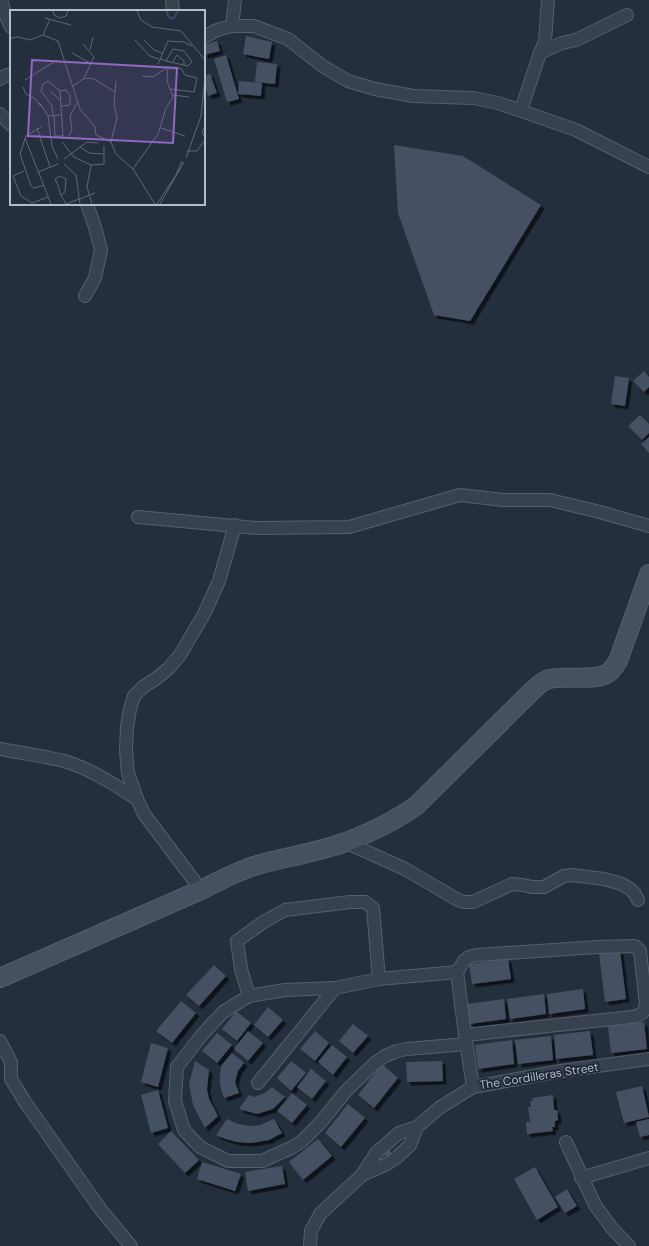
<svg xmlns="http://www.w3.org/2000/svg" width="649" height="1246" font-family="'DM Sans',sans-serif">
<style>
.building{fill:#455162;filter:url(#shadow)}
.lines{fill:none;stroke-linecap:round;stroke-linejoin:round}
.street-casing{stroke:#565f6c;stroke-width:14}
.secondary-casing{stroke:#565f6c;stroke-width:20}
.street{stroke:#38414e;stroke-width:12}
.secondary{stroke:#465061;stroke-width:18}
.labels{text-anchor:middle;stroke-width:3.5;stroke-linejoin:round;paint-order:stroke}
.street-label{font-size:12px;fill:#b4bcc9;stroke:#1d2633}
.inset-river{fill:none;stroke:#394c67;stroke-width:2}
.inset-road{fill:none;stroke:#5e6776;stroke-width:1}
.view{fill:#9266c3;fill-opacity:0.15;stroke:#9266c3;stroke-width:2}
.inset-edge{fill:none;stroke:#b4bcc9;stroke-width:2}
</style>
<defs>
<filter id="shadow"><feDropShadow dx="3.5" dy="3.5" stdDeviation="0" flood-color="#0009"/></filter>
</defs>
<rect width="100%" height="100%" fill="#242f3e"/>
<g class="building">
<path d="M246,36L272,42L269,59L243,54Z"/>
<path d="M217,41L220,51L204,55V45Z"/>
<path d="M226,55L239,99L227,102L214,59Z"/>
<path d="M257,62L277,64L275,84L255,82Z"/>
<path d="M210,74L217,93L208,96L204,83V76Z"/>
<path d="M239,81L262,83L261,96L238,94Z"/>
<path d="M394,145L463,156L541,205L470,321L434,315L398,213Z"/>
<path d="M644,371L649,377V387L644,392L633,381Z"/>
<path d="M615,376L629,378L625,406L611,404Z"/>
<path d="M640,415L649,424V433L642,440L628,426Z"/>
<path d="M649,437V453L641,444Z"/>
<path d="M620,951L626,999L605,1002L599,953Z"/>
<path d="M508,959L511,979L472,984L469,964Z"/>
<path d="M214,965L226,976L199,1006L186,995Z"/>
<path d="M583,989L585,1009L549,1014L547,994Z"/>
<path d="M544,994L546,1014L510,1019L507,999Z"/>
<path d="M504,999L506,1019L470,1024L467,1004Z"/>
<path d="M181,1001L196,1013L172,1043L156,1031Z"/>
<path d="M268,1007L283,1020L268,1037L254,1025Z"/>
<path d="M236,1011L251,1023L237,1041L222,1029Z"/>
<path d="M644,1022L647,1049L611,1053L608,1026Z"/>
<path d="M353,1024L368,1036L353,1053L339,1041Z"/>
<path d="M248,1031L263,1043L248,1061L234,1049Z"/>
<path d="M315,1031L329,1043L315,1061L300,1049Z"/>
<path d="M590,1031L593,1055L556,1059L554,1035Z"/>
<path d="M217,1033L232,1045L217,1063L202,1051Z"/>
<path d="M551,1036L553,1060L518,1064L515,1040Z"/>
<path d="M512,1040L514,1064L478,1069L475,1045Z"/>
<path d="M151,1043L168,1048L158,1087L141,1082Z"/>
<path d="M332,1045L347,1057L333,1075L318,1062Z"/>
<path d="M232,1053L244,1063L238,1071L235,1082L239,1093L224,1098L220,1085V1075L221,1066Z"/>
<path d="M195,1061L209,1070L207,1089L209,1099L218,1116L205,1128L193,1105L189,1084Z"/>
<path d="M291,1061L306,1073L291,1091L277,1078Z"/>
<path d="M442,1061L443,1081L407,1082L406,1062Z"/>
<path d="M382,1064L398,1078L374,1108L358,1095Z"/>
<path d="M311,1069L326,1081L312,1099L297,1087Z"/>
<path d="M642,1086L649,1117L624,1123L616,1092Z"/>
<path d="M272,1087L285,1097L273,1109L257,1114L239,1109L249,1095L254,1097L265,1093Z"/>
<path d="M158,1090L168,1128L151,1133L141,1095Z"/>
<path d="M292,1093L307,1105L292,1123L277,1111Z"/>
<path d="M553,1095L554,1110H557L558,1120L555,1121V1127H552L553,1131L527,1134L526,1122H530L528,1107H531L530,1101H533L532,1098Z"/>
<path d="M348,1104L365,1118L341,1147L325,1133Z"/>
<path d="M227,1119L238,1124L249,1126L260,1125L274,1119L282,1133L269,1140L251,1143L237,1142L226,1139L216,1135Z"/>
<path d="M649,1119V1135L640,1137L636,1122Z"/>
<path d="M171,1131L199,1160L185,1173L158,1144Z"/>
<path d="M318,1139L332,1156L303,1180L289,1162Z"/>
<path d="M387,1147L392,1153L387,1158L382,1152Z"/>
<path d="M202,1162L241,1174L235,1191L197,1179Z"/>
<path d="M282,1166L285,1184L248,1191L245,1172Z"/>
<path d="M535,1167L558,1207L537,1220L514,1179Z"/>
<path d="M567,1189L577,1206L565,1213L555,1197Z"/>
</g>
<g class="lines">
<g class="street-casing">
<g id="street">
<path d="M1,0L6,16L11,27"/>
<path d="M172,0L173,11"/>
<path d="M232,26L235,0"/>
<path d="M204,37L217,30L232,26H254L288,39L324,67L348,81L375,89L413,96L473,98L498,103L576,130L649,167"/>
<path d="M540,53L562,43L576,40L627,15"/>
<path d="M0,79L5,76L11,74"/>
<path d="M521,110L540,53L545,42L548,0"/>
<path d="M0,114L11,125"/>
<path d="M85,296L95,278L101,250L95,227L87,204"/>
<path d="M138,517L257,528L349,527L460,495L503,500H550L600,512L649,526"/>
<path d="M0,749C21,753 43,756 64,761C89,768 115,785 137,799"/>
<path d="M345,842L405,869L458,900L464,902H473L512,884L523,885L532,887H544L564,876L572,875L604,879L622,884L630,889L635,894L638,900"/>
<path d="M201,890L144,814L137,799L128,773L126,750L127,727L130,709L134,696L143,687L157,678L169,668L180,655L204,614L219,581L235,525"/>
<path d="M457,972L379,979L335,988L285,990L249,996L223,1012L201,1036L177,1067L175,1101L184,1130L200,1147L228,1161H262L293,1147L302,1141L321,1122L346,1091L375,1063L385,1056L397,1051L407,1049L466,1044"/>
<path d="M249,996L241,969L237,941L262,923L285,910L350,902H365L373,908L379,979"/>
<path d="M465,1035L631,1017C639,1016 645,1014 646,1004L640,951L635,946L598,947L477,955L469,957L464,961L457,972L465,1035L473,1087"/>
<path d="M0,1041L11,1062V1079L25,1102L101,1210L131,1246"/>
<path d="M258,1083L335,988"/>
<path d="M417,1127L439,1108L473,1087L561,1071L649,1059"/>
<path d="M566,1142L595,1205L611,1227L629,1246"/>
<path d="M581,1178L649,1158"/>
<path d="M310,1246L311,1231L320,1214L362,1175L376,1153L399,1133L417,1127L410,1145L396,1158L387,1164L362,1175"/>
</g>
</g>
<g class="secondary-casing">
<path id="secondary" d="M0,978L201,890C219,881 237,871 257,865C287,857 318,852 346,842C372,832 395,821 417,805L533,690C538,686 542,681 549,679C565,675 595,682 608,673C613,670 615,665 618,661L649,574"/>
</g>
<use href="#street" class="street"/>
<use href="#secondary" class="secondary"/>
</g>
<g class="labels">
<g class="street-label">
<text transform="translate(539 1076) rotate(-9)" y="4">The Cordilleras Street</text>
</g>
</g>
<g transform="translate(10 10)">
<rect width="195" height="195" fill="#242f3e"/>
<path class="inset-river" d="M157,1L158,6L163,9L168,1"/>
<path class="inset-road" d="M43,1L44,5L50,8L56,6L58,1M127,1L131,10L142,17L171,21L195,50M35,8L61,15M33,25L40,9M0,28L8,27L20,30L33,25L48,31L70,99L85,117L86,125L101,132L106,144L123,159L145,194M125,30L140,46L149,49M134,30L144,40L152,43M73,34L84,47L74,68M80,40L83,27M62,43L80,53M150,49L156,51L160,52L178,56L182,52L174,41L163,39L156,51M162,53L167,45L174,51V55M148,54L158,31L174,32L182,36M15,70L47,50M63,76L73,69L82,68L105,82M13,77L16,84L24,88L31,95L34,99L28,93M160,79L184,82L187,68L175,65L171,58L162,59M40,81L50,90M50,81L56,80L60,85V95L51,96M163,85L179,87M34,99L38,106L42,136L48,149M38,106L51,105M43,106L42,96L31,81L33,74L38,71L50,81L53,126H45L44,105M195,116L192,123L195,127M31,117L16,126L10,144L21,176L24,178L34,175M27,118L40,157M151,118L175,126M59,126L62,119L60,106L67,93M15,128L41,194M52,132L64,147L81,155L94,154V136M101,132L107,108L104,95L106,71M70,137L79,143L93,144M177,141H187L195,130M176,148L191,106L195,67M54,149L77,132L88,133M54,154L66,165L70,194M81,155L77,177L82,194M123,159L148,124L156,98L163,87L157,71L158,57L143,67L132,66M14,161L3,166L11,186L22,193L38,187M28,162L48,154M51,185L55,182L56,169L50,166L45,169L48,175L50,183L52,187L56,194M56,194L85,183M147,194L166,165L172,151M150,194L174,152"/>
<path class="view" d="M22,50L167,58L163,133L18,126Z"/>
<rect width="195" height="195" class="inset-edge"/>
</g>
</svg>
